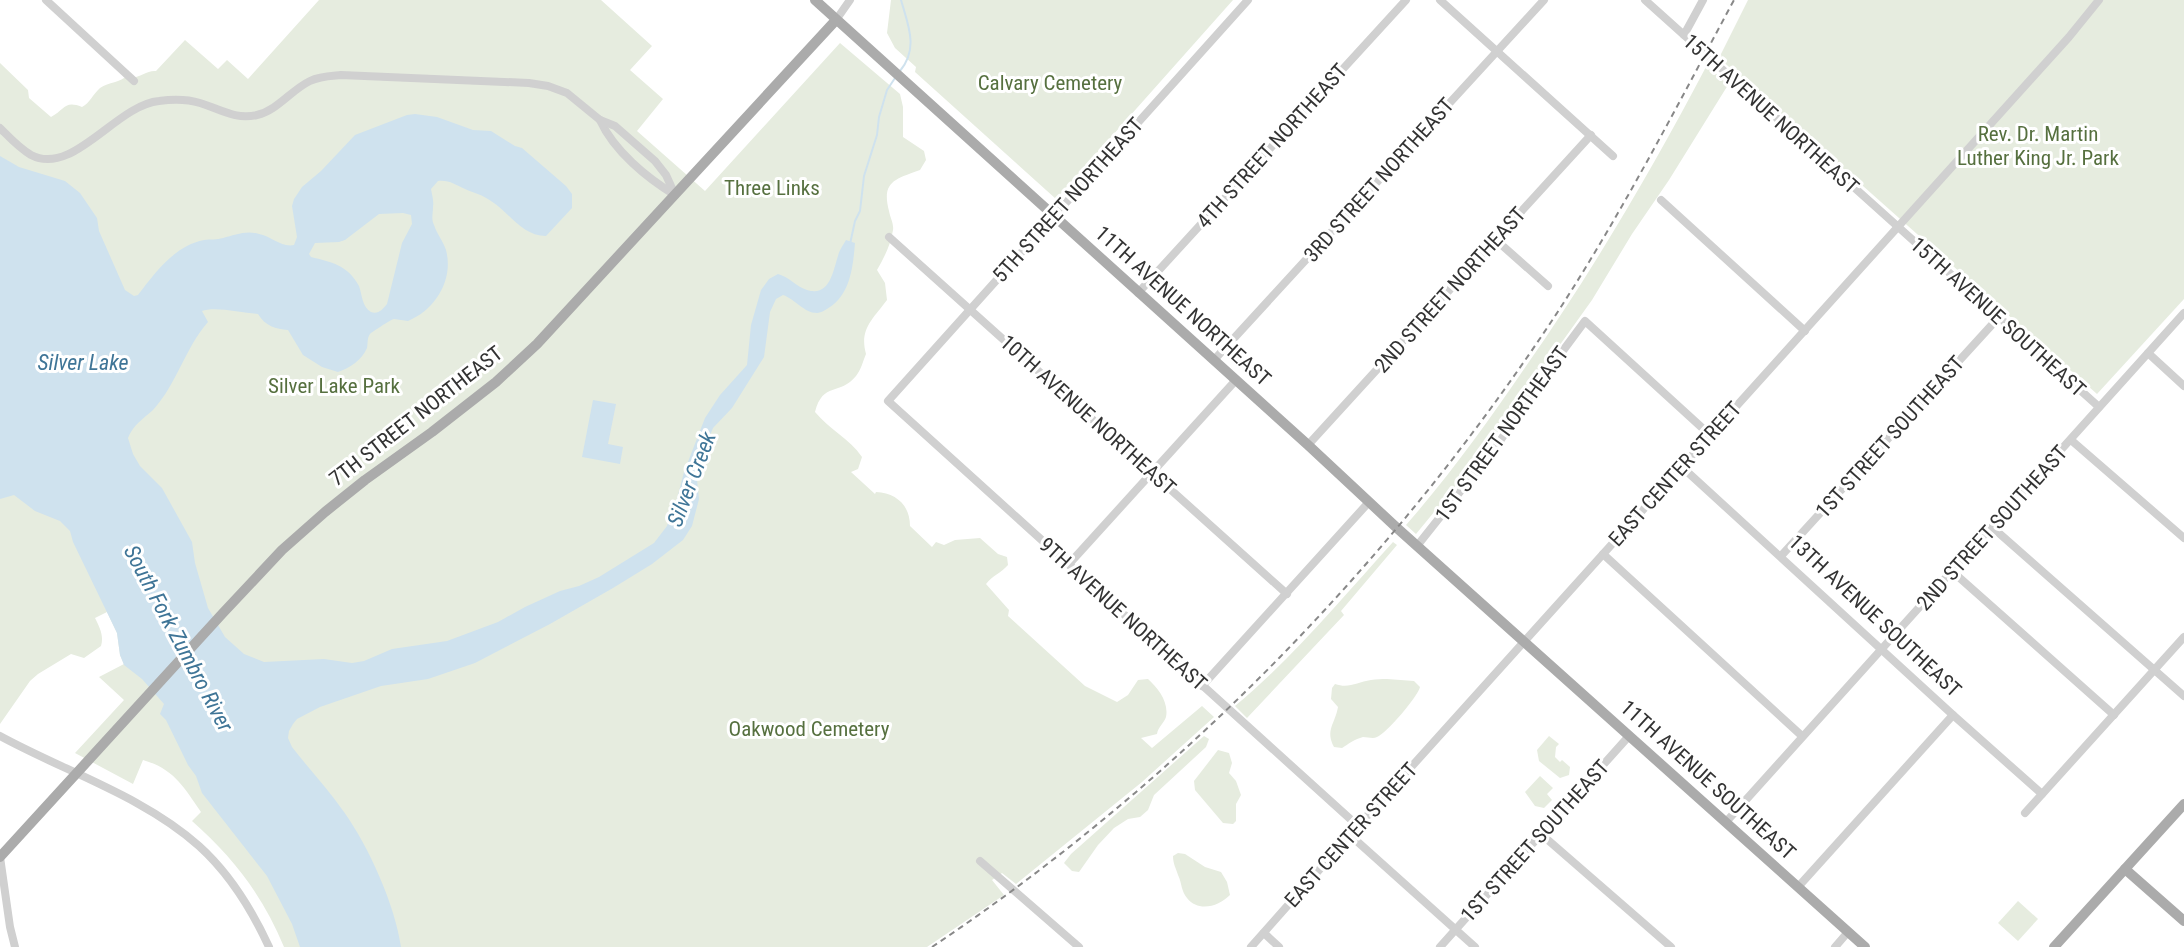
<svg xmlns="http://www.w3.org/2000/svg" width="2184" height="947" font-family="'Roboto Condensed',sans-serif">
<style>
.green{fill:#e6ecdf}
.water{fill:#cfe2ee;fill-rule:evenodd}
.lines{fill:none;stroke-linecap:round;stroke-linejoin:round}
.stream{stroke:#cfe2ee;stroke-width:2}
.minor{stroke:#d0d0d0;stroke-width:8}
.major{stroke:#ababab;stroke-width:10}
.rail{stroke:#888;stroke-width:2;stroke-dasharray:6 4.5;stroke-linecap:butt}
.labels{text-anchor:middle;stroke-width:6;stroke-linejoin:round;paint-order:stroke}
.park-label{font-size:21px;fill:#56703f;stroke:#fff}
.street-label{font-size:21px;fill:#333;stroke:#fff}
.water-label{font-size:22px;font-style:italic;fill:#3f7597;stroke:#fff}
</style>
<rect width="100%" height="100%" fill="#fff"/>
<g class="green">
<path d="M319,0H601L652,46L630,70L663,99L637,131L705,191L840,43L900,94L903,107V137L924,151L926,160L920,170C896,179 881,181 889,211C890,217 894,224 893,230C891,244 884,258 877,270L885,283L887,300C873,319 859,329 866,354C863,361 861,370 856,376C840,396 823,381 815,412C830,430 849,438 862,457L858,469L851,472L875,494L876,492C896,493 910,505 910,526L932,547L936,542L944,545L955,540L980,538L998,554L1007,557L1008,565C1001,573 992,576 986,584L1009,610L1008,616L1085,686L1117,702L1128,695L1138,680L1148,679C1158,688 1169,702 1166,717C1164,723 1158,727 1157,734L1141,738L1152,748L1202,706L1214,717L1142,782L1016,884L1002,873L992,880L1004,895L927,947H284C263,896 233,857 192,821L201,812C183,786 174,769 143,760L133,784L75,753L124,700L99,677L124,664L120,655L117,633L107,612L95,618C100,628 104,636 101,646L84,658L71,654L38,674L30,681L0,724V63L28,90L29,98L51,117C65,110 64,100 82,107C90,103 93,94 100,88C109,82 120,83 128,75L132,78C140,77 148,70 156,71L185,40L218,69L227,60L248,79Z"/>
<path d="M891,0H1233L1056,199L915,72L916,67L895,48L887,33Z"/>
<path d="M1748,0H2184V299L2097,394L1719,58Z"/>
<path d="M1707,65L1728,85L1669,180L1632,234L1592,300L1481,455L1416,534L1406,525C1449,476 1487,423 1524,369C1592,272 1652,170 1707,65Z"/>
<path d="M1393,542L1397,545L1341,611L1344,615L1247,718L1235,706C1293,658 1342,598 1393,542Z"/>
<path d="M1387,679L1414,681L1420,687C1419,695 1386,734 1377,737C1373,739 1368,737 1363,737C1355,739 1348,744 1342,748L1334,747C1325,730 1335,724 1338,707L1331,699L1332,688L1335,684C1349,689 1357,682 1371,680C1376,679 1382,679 1387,679Z"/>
<path d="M1204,736L1209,739L1206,747L1154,795L1148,810L1140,817L1128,819L1114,828L1098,845L1079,872L1072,871L1064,863L1071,854Z"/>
<path d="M1549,736L1559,744L1556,747L1555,757L1560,762L1562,760L1570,767L1569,775L1560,778L1539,761L1537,750Z"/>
<path d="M1218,750L1229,753L1232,763L1229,773L1236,781L1241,795L1236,804V821L1233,824L1223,823L1195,790L1194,781Z"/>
<path d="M1540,776L1553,788L1547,794L1552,800L1544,808L1535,806L1525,792Z"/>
<path d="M1178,853L1185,854L1205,867L1221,872L1227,882L1230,895C1219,906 1199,913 1187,898C1181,891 1182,883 1178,875C1176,868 1173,864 1173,856Z"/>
<path d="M2018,901L2038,919L2018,941L1998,923Z"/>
</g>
<g class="water">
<path d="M415,114L437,117L473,130L491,131L515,146L522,148L566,186L572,194V208L546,236C522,236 510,213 491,201C483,195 474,193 465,189C455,185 450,180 438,181L431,189C432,195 434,201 433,207C433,214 431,219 434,225C437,234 443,241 446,250C454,280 435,310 408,321L394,319C390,320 372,332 370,334C367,338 368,343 367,348C362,360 350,368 338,372L322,367L303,355L288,330C276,329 265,326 258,314C244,313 214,306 202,311L208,322C185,348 177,384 153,410C143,419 133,425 128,438L133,454L140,466L162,488L192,542L195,563L208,608L225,637L244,654L264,662L324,659L352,663L364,661L392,649L447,641L498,622L525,607L560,591L579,586L599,577L654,543L667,526L677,499L684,472L705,418L720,395L747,365L751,325L761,290L769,279L778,274C789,277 797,287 807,290C830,297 833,271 838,256C839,251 843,245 846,240L855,243C853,265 851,293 830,307C827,309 821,313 817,313C804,313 795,299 783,295L776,299L770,312L764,357L732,408L713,428L696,470L699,499L692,526L683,540L652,564L613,588L550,624L475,663L428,679L381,686L320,707L297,719L293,724L289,731L288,738L292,747C309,769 328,789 344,812C369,847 395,905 401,947H300L292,924L267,876L202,793L196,776L188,765L166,720L160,714L164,704L142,679L124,665L120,655L117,633L73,542L70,531L60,521L35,511L14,495L0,499V156L19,167L65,181L80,193L97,218L99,231L125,290L134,296L138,295C155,273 174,246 204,240C211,239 217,240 223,238C235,235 246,230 259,234C271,236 282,248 294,245L297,237L292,206L294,199L302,187L321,171L355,135L407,115ZM403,213L411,215L412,224L402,243L387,304C383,309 378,315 371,312C362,307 362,294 359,286C348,265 331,262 311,257L309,254L315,243L339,242L345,240L379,214Z"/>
<path d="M593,400L616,404L608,444L623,447L620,464L582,457Z"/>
</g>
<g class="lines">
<g class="stream">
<path d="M900,71C919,48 908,25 901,0"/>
<path d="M850,244L855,221L860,211L864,176L877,135L879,117L887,90L895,78"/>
</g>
<g class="minor">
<path d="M46,0L134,81"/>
<path d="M1248,0L888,401L1358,826"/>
<path d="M1440,0L1613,156"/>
<path d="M1645,0L2099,407"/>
<path d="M836,20L850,0"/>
<path d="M1684,35L1703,0"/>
<path d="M600,120C614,151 647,178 675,195"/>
<path d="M0,128C10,138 19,148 31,155C73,177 116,105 159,101C173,99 187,99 200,103C220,109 235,120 257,115C278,110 291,90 310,81C320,76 331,76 341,75L529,83L548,86L567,93L600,120L615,126L655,161L666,175L675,195"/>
<path d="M1661,200L1805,331"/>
<path d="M889,237L1287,594"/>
<path d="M1496,240L1548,286"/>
<path d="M1138,293L1406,0"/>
<path d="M2148,353L2184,386"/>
<path d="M1214,360L1544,0"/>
<path d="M2071,440L2184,538"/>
<path d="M1308,445L1591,135"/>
<path d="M1682,467L1953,715L2042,794"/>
<path d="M1992,527L2184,696"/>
<path d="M1417,546L1498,444L1536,387L1585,321L1710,435"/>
<path d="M1603,554L1802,736"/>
<path d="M1781,556L1999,317"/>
<path d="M1069,564L1236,380"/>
<path d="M1953,572L2114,715"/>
<path d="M1202,686L1369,502"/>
<path d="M0,736C66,772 143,796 199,846C230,874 252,910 269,947"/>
<path d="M2025,813L2184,637"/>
<path d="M1726,822L2184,313"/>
<path d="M1541,834L1671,947"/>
<path d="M1350,835L1475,947"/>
<path d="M0,857L10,927L15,947"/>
<path d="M980,861L1079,947"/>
<path d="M1798,887L1953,715"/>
<path d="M1264,933L1279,947"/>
<path d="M1251,947L1358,826L2069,37L2099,0"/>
<path d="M1440,947L1629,736"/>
<path d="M1835,947L1848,932"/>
</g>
<g class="major">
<path d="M815,0L1308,445L1397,528L1865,947"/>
<path d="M0,857L222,614L282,550L325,512L365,480L432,432L496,382L537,344L836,20"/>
<path d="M2125,869L2184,921"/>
<path d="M2054,947L2184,804"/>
</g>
<path class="rail" d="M932,947C1180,781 1393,562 1557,313C1622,213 1677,106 1734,0"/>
</g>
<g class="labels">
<g class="park-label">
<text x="1050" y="90">Calvary Cemetery</text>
<text x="2038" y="141">Rev. Dr. Martin<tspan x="2038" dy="24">Luther King Jr. Park</tspan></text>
<text x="772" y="195">Three Links</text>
<text x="334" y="393">Silver Lake Park</text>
<text x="809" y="736">Oakwood Cemetery</text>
</g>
<g class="street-label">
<text transform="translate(1771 114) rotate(42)" y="7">15TH AVENUE NORTHEAST</text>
<text transform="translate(1272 146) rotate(-48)" y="7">4TH STREET NORTHEAST</text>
<text transform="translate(1379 180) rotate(-48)" y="7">3RD STREET NORTHEAST</text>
<text transform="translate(1068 200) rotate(-48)" y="7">5TH STREET NORTHEAST</text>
<text transform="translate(1450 290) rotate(-48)" y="7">2ND STREET NORTHEAST</text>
<text transform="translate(1183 306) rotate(42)" y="7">11TH AVENUE NORTHEAST</text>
<text transform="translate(1998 317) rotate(42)" y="7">15TH AVENUE SOUTHEAST</text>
<text transform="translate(1088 415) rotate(42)" y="7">10TH AVENUE NORTHEAST</text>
<text transform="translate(416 416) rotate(-38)" y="7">7TH STREET NORTHEAST</text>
<text transform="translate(1502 434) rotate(-54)" y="7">1ST STREET NORTHEAST</text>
<text transform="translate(1890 437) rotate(-48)" y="7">1ST STREET SOUTHEAST</text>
<text transform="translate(1675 474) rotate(-48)" y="7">EAST CENTER STREET</text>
<text transform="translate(1992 528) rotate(-48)" y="7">2ND STREET SOUTHEAST</text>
<text transform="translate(1123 614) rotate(42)" y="7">9TH AVENUE NORTHEAST</text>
<text transform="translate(1875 616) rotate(43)" y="7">13TH AVENUE SOUTHEAST</text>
<text transform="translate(1708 780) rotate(42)" y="7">11TH AVENUE SOUTHEAST</text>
<text transform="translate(1351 835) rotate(-48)" y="7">EAST CENTER STREET</text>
<text transform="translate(1535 841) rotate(-48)" y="7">1ST STREET SOUTHEAST</text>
</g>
<g class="water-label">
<text x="83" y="370">Silver Lake</text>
<text transform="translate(691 479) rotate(-69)" y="8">Silver Creek</text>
<text transform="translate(179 638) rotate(62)" y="8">South Fork Zumbro River</text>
</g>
</g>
</svg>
